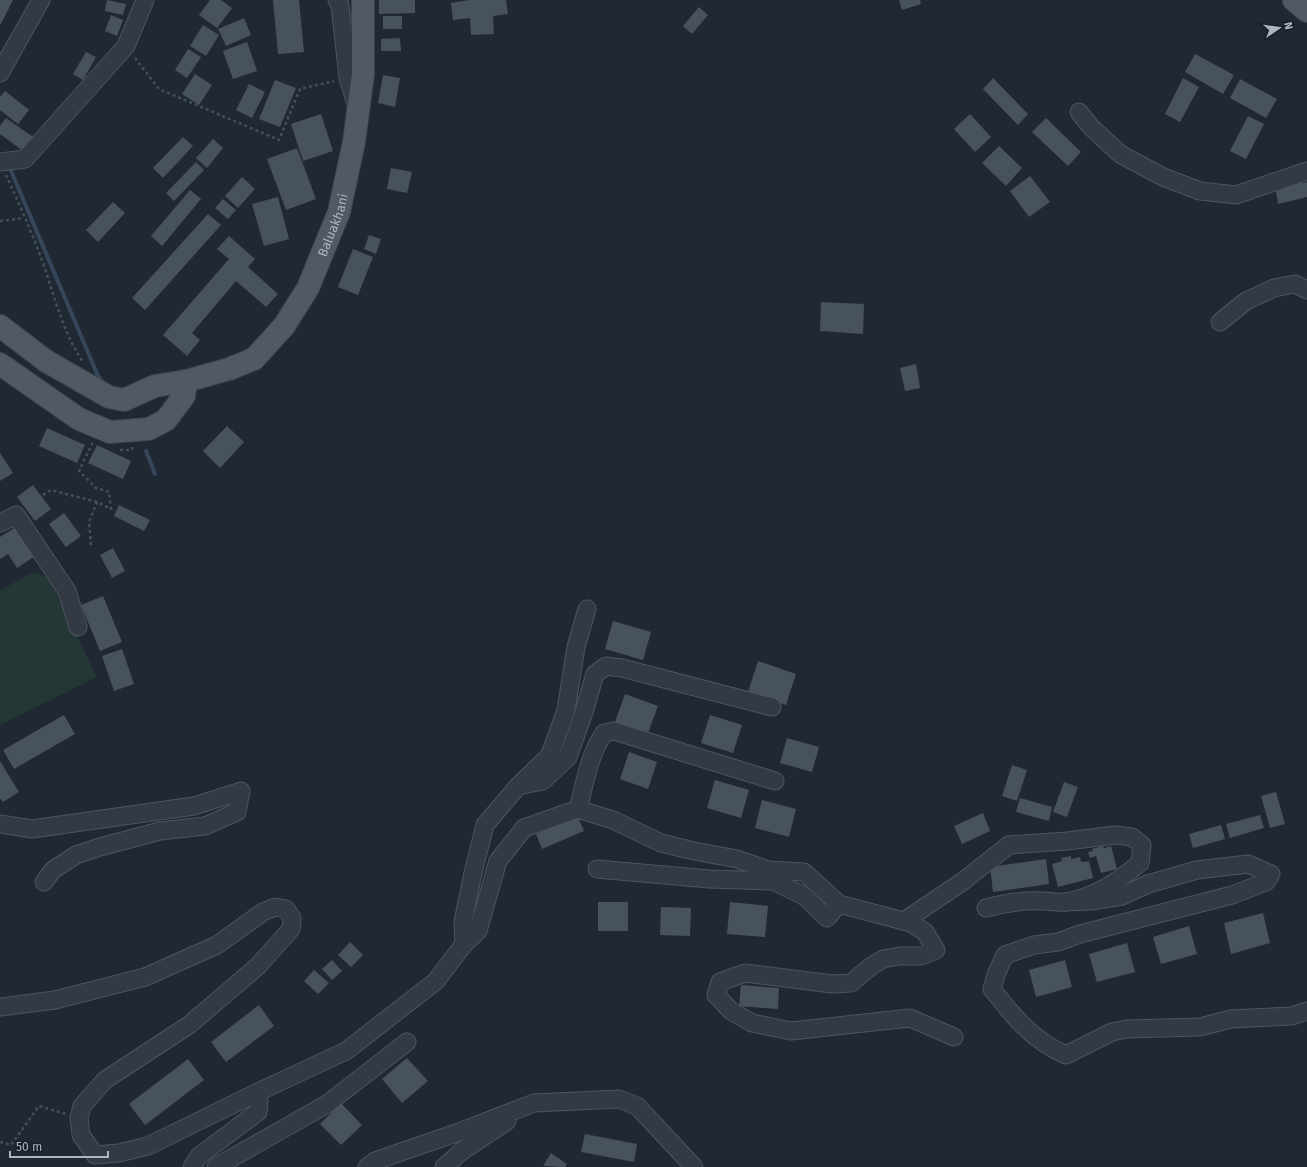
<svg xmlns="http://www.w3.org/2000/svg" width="1307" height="1167" font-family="'Fira Sans',sans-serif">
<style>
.green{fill:#253636}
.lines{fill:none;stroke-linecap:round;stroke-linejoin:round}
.stream{stroke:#36465b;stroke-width:4}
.building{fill:#48525f}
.minor-casing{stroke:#4d555f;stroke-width:19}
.major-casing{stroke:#3c434d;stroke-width:24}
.path{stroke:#415254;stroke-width:2.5;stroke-dasharray:3 3;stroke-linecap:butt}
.minor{stroke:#333a44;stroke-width:17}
.major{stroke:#515964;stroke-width:22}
.labels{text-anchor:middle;stroke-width:4;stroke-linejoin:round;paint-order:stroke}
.street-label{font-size:13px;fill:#adb5c1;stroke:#191f28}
</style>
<rect width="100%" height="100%" fill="#202833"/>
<path class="green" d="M35,573L45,576L53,586L97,677L0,725V591L25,576Z"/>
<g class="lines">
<g class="stream">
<path d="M9,166L98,376L103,382"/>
<path d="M146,451L155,474"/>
</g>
</g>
<g class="building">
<path d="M0,0H13L1,24H0Z"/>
<path d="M107,0L126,4L123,15L105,11Z"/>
<path d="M210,0H221L232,8L217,28L199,15Z"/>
<path d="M273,0H299L304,52L278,54Z"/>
<path d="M379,0H415V13L379,14Z"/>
<path d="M469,0H506L508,14L493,16L494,34L471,35L470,18L453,20L451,3Z"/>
<path d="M899,0H920L921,4L902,10Z"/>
<path d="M699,7L708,15L692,34L683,26Z"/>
<path d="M111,15L123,20L117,36L105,31Z"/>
<rect x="383" y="16" width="19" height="13"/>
<path d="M244,18L251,35L226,46L218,29Z"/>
<path d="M203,25L219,35L206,56L190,46Z"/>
<path d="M400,38L401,51H381V39Z"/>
<path d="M247,42L257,71L233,79L223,51Z"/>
<path d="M188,49L201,57L187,78L175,70Z"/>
<path d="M86,52L96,57L83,80L73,74Z"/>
<path d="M1195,54L1234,75L1223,94L1185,72Z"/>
<path d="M195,74L212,85L199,105L182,94Z"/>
<path d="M383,75L400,78L395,107L378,103Z"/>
<path d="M993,78L1028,114L1018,125L983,89Z"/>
<path d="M1183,78L1199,87L1180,122L1165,114Z"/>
<path d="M1240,79L1277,99L1266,118L1230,98Z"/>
<path d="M275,80L296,88L280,127L259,119Z"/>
<path d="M249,84L265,92L252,118L236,110Z"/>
<path d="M5,91L29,110L18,124L0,110V97Z"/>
<path d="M321,114L333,151L303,161L291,124Z"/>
<path d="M970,114L991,137L975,152L954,129Z"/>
<path d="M1248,116L1264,124L1246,159L1230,151Z"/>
<path d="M6,118L33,137L23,151L0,134V126Z"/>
<path d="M1046,118L1081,152L1068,166L1032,132Z"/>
<path d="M183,137L193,146L163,178L153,168Z"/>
<path d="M213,139L223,148L207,168L196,158Z"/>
<path d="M999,146L1022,168L1006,186L982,163Z"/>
<path d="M297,148L316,199L286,210L267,159Z"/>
<path d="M196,162L204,170L174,201L166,193Z"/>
<path d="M391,168L412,172L407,193L387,189Z"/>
<path d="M1030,176L1050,202L1029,217L1010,191Z"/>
<path d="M242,177L255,189L238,208L225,196Z"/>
<path d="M1301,181L1302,183L1307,182V197L1278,204L1276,191L1284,189L1283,185Z"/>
<path d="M190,190L201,199L162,246L151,236Z"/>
<path d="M278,197L289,239L264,246L252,204Z"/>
<path d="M223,199L236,210L228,219L215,208Z"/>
<path d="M113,202L125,213L98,242L86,230Z"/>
<path d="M208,214L221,225L145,310L132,298Z"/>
<path d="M369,235L381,239L376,254L364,249Z"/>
<path d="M229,236L255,259L248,267L278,294L266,307L236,281L192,333L200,340L187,356L163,335L229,259L217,249Z"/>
<path d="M353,249L373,257L358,295L338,287Z"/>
<path d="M821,302L864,304L863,334L820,331Z"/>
<path d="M916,364L920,388L905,391L900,368Z"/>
<path d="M227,426L244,442L220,468L203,451Z"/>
<path d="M47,428L85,445L77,463L39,446Z"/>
<path d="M97,445L131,461L123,479L88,463Z"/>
<path d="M0,453L13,473L0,481Z"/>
<path d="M33,485L51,509L35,521L17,497Z"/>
<path d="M119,505L150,520L144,531L114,516Z"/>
<path d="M64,513L81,536L66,547L49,524Z"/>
<path d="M16,527L35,556L17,568L8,554L0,559V537Z"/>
<path d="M113,548L125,571L112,578L100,555Z"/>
<path d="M103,596L122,642L100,651L81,605Z"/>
<path d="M613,621L651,632L643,660L605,649Z"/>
<path d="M122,649L134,684L114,691L102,656Z"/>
<path d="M758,661L796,674L786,705L748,692Z"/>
<path d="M625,694L658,706L648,733L615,722Z"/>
<path d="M64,715L75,734L14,769L3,750Z"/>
<path d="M710,715L742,725L733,753L701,743Z"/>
<path d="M787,738L819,747L812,772L780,763Z"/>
<path d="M629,752L657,762L648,789L620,779Z"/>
<path d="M0,761L19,792L3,802L0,798Z"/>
<path d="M1012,765L1027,770L1017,801L1002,796Z"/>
<path d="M715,780L749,790L741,818L707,808Z"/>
<path d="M1064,782L1078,787L1067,817L1053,812Z"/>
<path d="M1276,792L1285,824L1270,828L1261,796Z"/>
<path d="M1020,798L1052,807L1049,821L1016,812Z"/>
<path d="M762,800L796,809L789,837L755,828Z"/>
<path d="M983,813L990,831L962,844L954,826Z"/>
<path d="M1260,815L1264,828L1230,838L1226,824Z"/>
<path d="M578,817L584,831L542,849L536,834Z"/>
<path d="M1221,825L1225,839L1193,848L1189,834Z"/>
<path d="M1103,846L1104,848L1111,846L1117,869L1101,873L1096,856L1090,858L1088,852L1093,851L1092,849Z"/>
<path d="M1071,856V859L1080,857L1081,862L1089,861L1093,878L1058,887L1052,864L1062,861L1061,858Z"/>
<path d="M1046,859L1049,884L993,892L990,867Z"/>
<rect x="598" y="902" width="30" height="29"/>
<path d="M730,902L768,906L765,937L727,934Z"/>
<path d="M661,907L691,908L690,936L660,935Z"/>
<path d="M1263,913L1270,943L1231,954L1224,923Z"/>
<path d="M1189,926L1197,954L1161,964L1153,937Z"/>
<path d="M350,942L363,955L351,967L338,955Z"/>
<path d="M1127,943L1135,972L1097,982L1089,954Z"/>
<path d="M332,960L342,971L332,980L322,969Z"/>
<path d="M1065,960L1072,987L1036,997L1029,970Z"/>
<path d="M314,970L329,983L318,994L304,981Z"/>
<path d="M741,985L779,988L778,1009L739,1006Z"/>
<path d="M259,1005L274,1026L226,1062L211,1042Z"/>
<path d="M407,1058L428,1081L402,1103L382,1079Z"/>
<path d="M188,1059L204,1080L145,1125L129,1104Z"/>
<path d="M341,1103L362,1125L341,1145L320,1124Z"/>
<path d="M585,1134L637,1144L634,1162L581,1152Z"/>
<path d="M551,1153L567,1164L565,1167L543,1166Z"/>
</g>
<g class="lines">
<g class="minor-casing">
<g id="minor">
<path d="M337,0L340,5L348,78L357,107"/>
<path d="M0,73L41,0"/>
<path d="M1079,112L1091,127L1120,154L1163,177L1200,191L1236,195L1307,171"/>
<path d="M0,162L25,159L126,46L145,0"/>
<path d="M1220,322L1246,301L1274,288L1295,284L1307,290"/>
<path d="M0,523L16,515L67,591L78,627"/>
<path d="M518,786L550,755L566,710L576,647L587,609"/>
<path d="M578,809C585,783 589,755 604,733L614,731L775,781"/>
<path d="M0,824L32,829L194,806L241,791L237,812L205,826L160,831L100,847L76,855L53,870L44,882"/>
<path d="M597,869L709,879L773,881L804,896L827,918L839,904"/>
<path d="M1064,902L1091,901L1122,896L1148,884L1197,870L1248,864L1271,874L1266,882L1232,895L1080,934L1058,942L1034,945L1005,955L997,972L992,989C1013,1016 1033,1041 1066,1055L1112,1032L1127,1029L1200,1027L1231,1019L1292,1016L1307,1011"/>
<path d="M904,921L962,882L1009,845L1067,841L1115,835L1132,837L1142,845L1140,863C1118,881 1094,898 1065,902C1058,903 1050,901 1043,901C1023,900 1005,903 986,908"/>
<path d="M464,944L463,922L473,873L485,825L518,786L543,781L568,757L584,712L595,674L606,666L622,668L772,707"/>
<path d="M0,1007L55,1000L145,977L217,945L263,912L275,907L286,909L292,918L291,929L258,966L189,1025L105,1080L82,1106L79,1118L81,1135L95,1155L119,1153L148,1146L256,1093L259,1101L258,1112L199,1156L192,1167"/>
<path d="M256,1093L346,1051L436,981L464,944L478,931L498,861L524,828L578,809L613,820L661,843L694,851L737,859L768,870L804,872L839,904L911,923L925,932L936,950L921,956H900L883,959L870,967L851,983L832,984L745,973L720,982L716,995L731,1011L752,1023L791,1031L910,1018L954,1037"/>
<path d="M216,1167L327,1104L407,1042"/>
<path d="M367,1167L375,1161L459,1132L534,1103L619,1099L637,1106L694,1167"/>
<path d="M444,1167L462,1151L507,1121"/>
</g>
</g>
<g class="major-casing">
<g id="major">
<path d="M1294,0L1307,11"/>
<path id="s1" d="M0,326L46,361L109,397L124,400L155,386L186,381L229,369L254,359L284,326L308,288L339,212L354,142L363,74V0"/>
<path d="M0,364L79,419L110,432L149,429L166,420L184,396L186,381"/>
</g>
</g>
<g class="path">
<path d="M135,58L159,89L279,140L300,89L334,81"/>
<path d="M6,175C19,203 32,233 43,263C55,297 62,331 83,362"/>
<path d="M0,221L24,218"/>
<path d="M120,450H132V447"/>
<path d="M43,495L51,490L97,502L111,509L109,492L96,488L79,471L92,444H93"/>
<path d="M91,545L89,522L97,502"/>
<path d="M0,1142L11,1145L39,1106L66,1114"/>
</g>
<use href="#minor" class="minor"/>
<use href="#major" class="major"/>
</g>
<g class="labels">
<g class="street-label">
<text dy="5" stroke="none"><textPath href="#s1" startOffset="440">Baluakhani</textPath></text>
</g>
</g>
<g transform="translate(1279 28) rotate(77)" stroke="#191f28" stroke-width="3" paint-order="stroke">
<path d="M0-3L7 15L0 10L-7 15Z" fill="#adb5c1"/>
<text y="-6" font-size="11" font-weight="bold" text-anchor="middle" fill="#adb5c1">N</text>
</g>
<path d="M10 1151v6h98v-6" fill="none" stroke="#adb5c1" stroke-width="2"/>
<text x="16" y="1151" font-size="12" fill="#adb5c1" stroke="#191f28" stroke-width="3" paint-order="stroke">50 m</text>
</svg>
